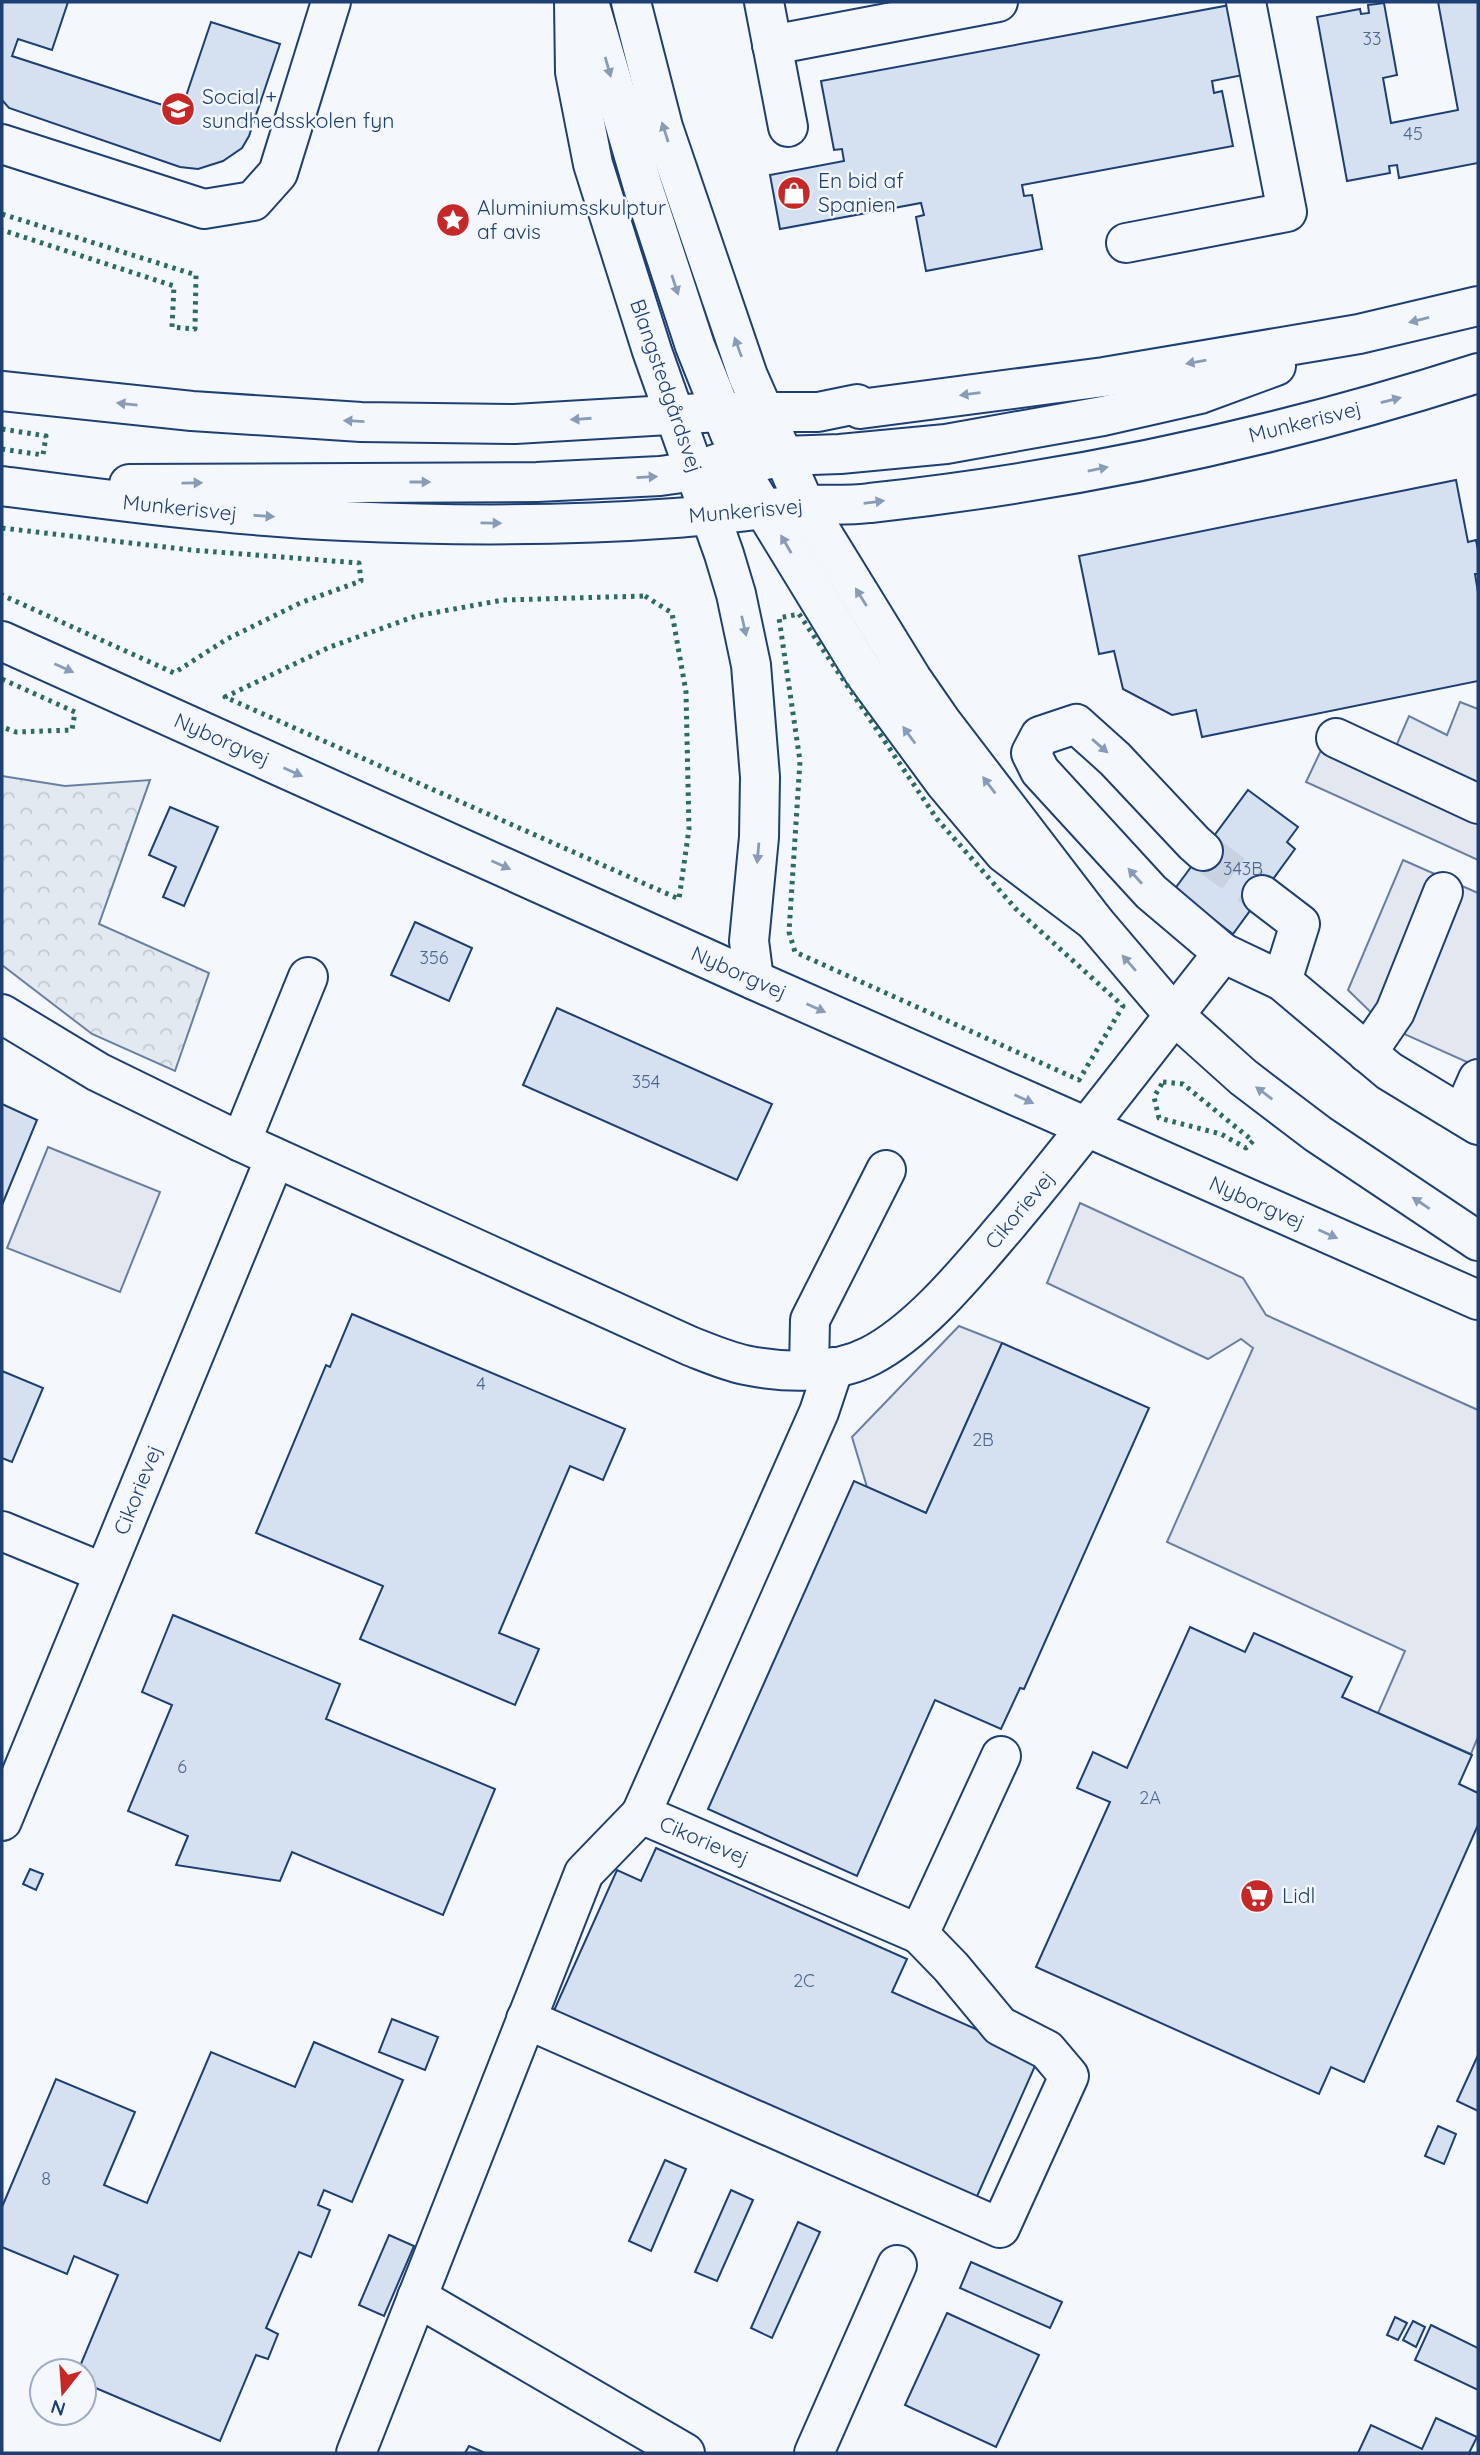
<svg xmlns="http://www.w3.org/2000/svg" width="1480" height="2455" font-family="Quicksand,sans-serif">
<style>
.forest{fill:url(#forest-crowns);stroke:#687fa3;stroke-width:2}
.parking{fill:#e3e8f0;stroke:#687fa3;stroke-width:2}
.building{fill:#d5e0f0;stroke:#1d3f73;stroke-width:2}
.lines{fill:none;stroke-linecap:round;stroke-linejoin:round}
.minor-tunnel{stroke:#c9d2e0;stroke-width:38;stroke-dasharray:38 19;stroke-linecap:butt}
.minor-casing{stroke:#1d3f73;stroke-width:42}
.major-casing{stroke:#1d3f73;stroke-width:42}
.minor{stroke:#f4f7fb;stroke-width:38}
.major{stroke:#f4f7fb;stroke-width:38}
.hedge{stroke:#2c6c60;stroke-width:5;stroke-dasharray:3.5 5;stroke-linecap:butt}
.oneway{fill:#889bb7}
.labels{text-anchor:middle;stroke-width:5;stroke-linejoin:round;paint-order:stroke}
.number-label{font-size:18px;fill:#4b6792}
.poi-label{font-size:21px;fill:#1d3f73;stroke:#f4f7fb;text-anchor:start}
.street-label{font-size:21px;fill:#1d3f73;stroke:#f4f7fb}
</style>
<defs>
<pattern id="forest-crowns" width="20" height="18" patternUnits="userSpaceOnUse" patternTransform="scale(1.75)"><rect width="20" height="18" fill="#e3e9f0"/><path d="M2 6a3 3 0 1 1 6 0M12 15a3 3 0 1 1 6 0" fill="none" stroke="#c2c9d1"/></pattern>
</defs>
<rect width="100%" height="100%" fill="#f4f7fb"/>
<path class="forest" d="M2,776L65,786L150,780L99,924L209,973L175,1071L92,1034L2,965Z"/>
<g class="parking">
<path d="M1460,702L1478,709V860L1306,782L1332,727L1394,751L1409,716L1447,735Z"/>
<path d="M1403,860L1478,893V1067L1384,1025L1348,990Z"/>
<path d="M48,1147L160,1192L120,1292L7,1248Z"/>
<path d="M1080,1203L1243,1278L1266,1315L1478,1410V1737L1471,1754L1378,1713L1405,1651L1167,1542L1253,1348L1241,1339L1208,1359L1047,1283Z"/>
<path d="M959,1326L1002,1343L926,1513L867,1487L852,1437Z"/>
</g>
<g class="building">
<path d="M2,2H68L52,50L18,39L12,56L181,111L211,22L280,44L249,136L242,148L223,161L198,169L180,167L9,108L2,100Z"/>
<path d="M1438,2H1478V163L1399,178L1397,165L1389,166L1390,173L1347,181L1317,17L1360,9L1361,14L1369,13L1368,5L1384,3L1397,75L1383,78L1391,123L1458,110Z"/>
<path d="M1230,5L1243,75L1212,81L1214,93L1222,91L1233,146L1022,185L1024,196L1032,195L1042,249L926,271L916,217L924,215L921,203L780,229L770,175L844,161L842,149L834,150L821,81Z"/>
<path d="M1456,480L1468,542L1476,540L1478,550V574H1475L1478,592V681L1202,737L1196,710L1172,715L1123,689L1114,651L1099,654L1079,556Z"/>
<path d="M1248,790L1298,827L1287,842L1295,849L1233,934L1174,890Z"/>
<path d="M170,807L218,827L184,906L163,897L176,867L149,855Z"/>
<path d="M415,922L472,948L449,1001L391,975Z"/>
<path d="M557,1008L772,1104L737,1180L523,1085Z"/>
<path d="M2,1104L37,1120L2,1205Z"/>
<path d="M352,1314L625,1429L603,1480L570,1466L499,1633L539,1649L515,1705L360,1639L383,1586L256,1533L326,1365L330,1367Z"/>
<path d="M1002,1343L1149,1408L1024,1689L1020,1688L1001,1729L935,1700L857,1876L708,1809L854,1481L926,1513Z"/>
<path d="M2,1371L43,1388L12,1462L2,1458Z"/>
<path d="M173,1615L340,1684L326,1719L495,1789L443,1915L292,1852L280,1881L176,1865L188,1836L128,1811L172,1705L142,1692Z"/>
<path d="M1190,1627L1245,1652L1254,1633L1352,1677L1342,1697L1472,1755L1459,1784L1478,1793V1825L1364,2082L1331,2067L1319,2094L1036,1967L1110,1802L1077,1788L1093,1752L1127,1768Z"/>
<path d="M656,1848L907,1959L892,1992L1039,2057L974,2203L552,2015L617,1870L641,1881Z"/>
<path d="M30,1869L43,1874L36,1890L23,1884Z"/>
<path d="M392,2019L438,2037L425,2070L379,2052Z"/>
<path d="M314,2042L403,2080L352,2202L324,2190L318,2205L330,2210L311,2257L299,2252L266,2328L278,2334L268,2359L256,2355L220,2441L84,2383V2371H78L118,2275L74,2256L67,2274L2,2247V2207L56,2079L135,2112L104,2185L147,2203L211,2052L295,2087Z"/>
<path d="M1478,2055V2111L1457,2101Z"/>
<path d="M1438,2126L1456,2134L1444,2164L1425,2156Z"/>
<path d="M665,2160L686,2169L651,2251L629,2241Z"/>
<path d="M731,2190L753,2200L717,2281L695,2272Z"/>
<path d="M798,2222L820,2232L772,2338L751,2328Z"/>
<path d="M389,2235L414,2246L384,2316L359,2305Z"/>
<path d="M971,2262L1062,2302L1050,2328L960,2288Z"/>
<path d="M947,2313L1039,2355L996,2447L905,2405Z"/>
<path d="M1395,2317L1407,2323L1398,2340L1387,2335Z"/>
<path d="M1413,2321L1425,2327L1416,2347L1403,2340Z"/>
<path d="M1431,2325L1478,2348V2390L1415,2360Z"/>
<path d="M1436,2418L1477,2437L1469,2453H1358L1371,2425L1422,2449Z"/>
<path d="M469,2446L485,2453H465Z"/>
</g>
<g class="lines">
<path class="minor-tunnel" d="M1203,851L1262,895"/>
<g class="minor-casing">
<g id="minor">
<path d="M574,2L575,72L593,164L652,351L724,554L736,594L751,665L760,777L759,837L749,941L754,980"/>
<path d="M631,2L663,127L748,376L805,505L912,679L941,721L1094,921L1174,1015L1243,1077L1318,1134L1478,1241"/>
<path d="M764,2L788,127"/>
<path d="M772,45L998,2"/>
<path d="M2,144L204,209L253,201L278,173L331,2"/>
<path d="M1126,243L1287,212L1246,2"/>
<path d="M2,641L754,980L1478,1300"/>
<path d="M1336,738L1478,804"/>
<path d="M1203,851L1194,843L1115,759L1076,724L1040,736L1031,753L1040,771L1151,892L1223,953"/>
<path d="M1262,895L1300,924L1282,981"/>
<path d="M2,1014L98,1072L241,1142L690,1346C708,1353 726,1361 745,1365C784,1373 833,1375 870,1356C921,1330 971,1267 1008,1224C1082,1136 1151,1044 1223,953L1282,981L1389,1071L1478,1125"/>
<path d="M1367,1053L1395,1012L1443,892"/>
<path d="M1462,1115L1478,1079"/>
<path d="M241,1142L308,977"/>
<path d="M834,1367L819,1412L641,1814L919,1934L1001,1756"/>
<path d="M809,1369L810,1320L886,1170"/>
<path d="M2,1531L104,1573"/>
<path d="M2,1821L275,1158"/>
<path d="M526,2019L1000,2228L1069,2076L1047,2050L1000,2026L951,1967L919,1934"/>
<path d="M417,2297L685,2453"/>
<path d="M356,2453L584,1873L641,1814"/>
<path d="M814,2453L897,2265"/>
</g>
</g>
<g class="major-casing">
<g id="major">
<path d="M589,2L643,187L695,346L730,434"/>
<path d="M2,391L192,411L361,422L515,424L720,412H818L857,404L860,409L1104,377L1359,334L1478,306"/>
<path d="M129,484L537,482L660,476L696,471L730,459L749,436L764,410"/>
<path d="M2,486C117,501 229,516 345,521C455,526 566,526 675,518C718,515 760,509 802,505C825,504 848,506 870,503C1075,481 1281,436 1478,373"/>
<path d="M723,486L739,469L747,464L783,456L840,454L946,444L1103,416L1200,394L1276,366"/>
<path d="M752,490L864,673L945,783L1004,853L1094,921"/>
</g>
</g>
<use href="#minor" class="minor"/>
<use href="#major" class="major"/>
<g class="hedge">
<path d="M2,214L196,275L195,329L172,327L174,286L2,230"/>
<path d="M2,429L46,436L43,455L2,449"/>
<path d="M2,528L191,550L359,563L361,581L300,603L227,639L174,673L2,595"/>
<path d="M645,596L672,613L686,692L689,829L679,899L225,697L330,647L416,616L503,600Z"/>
<path d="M799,614L937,819L1016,909L1123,1006L1079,1080L795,952L789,932L800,761L779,618Z"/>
<path d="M2,679L75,712L72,730L16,732L2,727"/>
<path d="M1163,1082L1183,1084L1253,1141L1246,1148L1221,1134L1159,1118L1154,1097Z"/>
</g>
</g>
<defs><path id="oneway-solid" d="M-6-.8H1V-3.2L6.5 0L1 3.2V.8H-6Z" transform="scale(1.75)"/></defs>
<g class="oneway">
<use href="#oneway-solid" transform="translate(608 67) rotate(74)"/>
<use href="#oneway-solid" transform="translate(665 132) rotate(-108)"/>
<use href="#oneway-solid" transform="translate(675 285) rotate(72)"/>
<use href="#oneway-solid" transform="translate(1419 320) rotate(166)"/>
<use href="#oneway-solid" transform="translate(738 347) rotate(-110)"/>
<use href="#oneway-solid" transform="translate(1196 362) rotate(170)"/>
<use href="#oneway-solid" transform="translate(970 394) rotate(173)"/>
<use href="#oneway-solid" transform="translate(1391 400) rotate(-14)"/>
<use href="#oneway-solid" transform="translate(127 404) rotate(-174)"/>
<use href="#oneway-solid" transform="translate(581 419) rotate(176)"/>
<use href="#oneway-solid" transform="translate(354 421) rotate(-177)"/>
<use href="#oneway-solid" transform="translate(1098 469) rotate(-12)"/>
<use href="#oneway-solid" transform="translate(647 477) rotate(-3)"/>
<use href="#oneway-solid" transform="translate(420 482)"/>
<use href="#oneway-solid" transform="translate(192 483) rotate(-1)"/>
<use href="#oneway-solid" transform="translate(874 502) rotate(-7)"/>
<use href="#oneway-solid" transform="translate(264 516) rotate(4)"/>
<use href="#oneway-solid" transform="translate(491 523) rotate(1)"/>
<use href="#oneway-solid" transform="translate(786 544) rotate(-120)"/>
<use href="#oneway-solid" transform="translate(861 597) rotate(-122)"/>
<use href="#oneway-solid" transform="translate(744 626) rotate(77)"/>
<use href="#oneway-solid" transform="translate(64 668) rotate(24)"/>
<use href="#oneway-solid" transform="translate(909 735) rotate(-126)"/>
<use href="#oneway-solid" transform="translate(1100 746) rotate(41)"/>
<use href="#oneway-solid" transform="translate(293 772) rotate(24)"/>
<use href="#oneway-solid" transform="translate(989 785) rotate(-127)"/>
<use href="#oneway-solid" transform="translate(758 853) rotate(95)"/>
<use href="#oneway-solid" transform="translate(501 865) rotate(24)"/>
<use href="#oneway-solid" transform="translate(1135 876) rotate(-132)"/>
<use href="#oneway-solid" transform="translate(1129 963) rotate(-131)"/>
<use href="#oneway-solid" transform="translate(816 1008) rotate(24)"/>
<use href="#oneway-solid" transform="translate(1264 1093) rotate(-143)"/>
<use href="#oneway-solid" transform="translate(1024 1099) rotate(24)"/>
<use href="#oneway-solid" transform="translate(1421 1203) rotate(-146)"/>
<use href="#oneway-solid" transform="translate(1328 1234) rotate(24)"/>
</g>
<defs>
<g id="school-disc" transform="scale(1.75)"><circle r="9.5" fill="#c62828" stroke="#f4f7fb"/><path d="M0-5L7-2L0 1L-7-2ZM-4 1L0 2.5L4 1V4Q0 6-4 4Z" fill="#fff"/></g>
<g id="shop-disc" transform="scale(1.75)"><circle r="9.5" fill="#c62828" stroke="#f4f7fb"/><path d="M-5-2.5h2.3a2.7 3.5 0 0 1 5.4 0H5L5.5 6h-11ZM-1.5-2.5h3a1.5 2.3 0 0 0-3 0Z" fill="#fff"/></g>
<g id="sight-disc" transform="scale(1.75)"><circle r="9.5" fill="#c62828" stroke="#f4f7fb"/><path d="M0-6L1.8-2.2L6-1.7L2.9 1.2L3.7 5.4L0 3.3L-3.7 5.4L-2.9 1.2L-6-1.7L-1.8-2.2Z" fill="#fff"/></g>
<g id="supermarket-disc" transform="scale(1.75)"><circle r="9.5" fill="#c62828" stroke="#f4f7fb"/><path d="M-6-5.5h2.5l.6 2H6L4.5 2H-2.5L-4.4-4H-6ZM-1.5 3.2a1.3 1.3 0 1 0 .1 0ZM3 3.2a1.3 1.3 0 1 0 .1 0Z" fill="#fff"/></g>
</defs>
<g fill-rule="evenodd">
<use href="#school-disc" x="178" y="109"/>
<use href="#shop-disc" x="794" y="193"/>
<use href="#sight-disc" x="453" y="220"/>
<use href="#supermarket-disc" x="1257" y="1896"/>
</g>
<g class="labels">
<g class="number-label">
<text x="1372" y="45">33</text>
<text x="1413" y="140">45</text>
<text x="1243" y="875">343B</text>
<text x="434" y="964">356</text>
<text x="646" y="1088">354</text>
<text x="481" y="1390">4</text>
<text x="983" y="1446">2B</text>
<text x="182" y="1773">6</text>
<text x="1150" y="1804">2A</text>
<text x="804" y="1987">2C</text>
<text x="46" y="2185">8</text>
</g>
<g class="poi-label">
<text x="202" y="104">Social +<tspan x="202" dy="24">sundhedsskolen fyn</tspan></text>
<text x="818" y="188">En bid af<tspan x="818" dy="24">Spanien</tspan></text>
<text x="477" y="215">Aluminiumsskulptur<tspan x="477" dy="24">af avis</tspan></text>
<text x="1282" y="1903">Lidl</text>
</g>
<g class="street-label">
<text transform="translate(666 386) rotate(71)" y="7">Blangstedgårdsvej</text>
<text transform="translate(1305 422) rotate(-14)" y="7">Munkerisvej</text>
<text transform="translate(180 508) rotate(6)" y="7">Munkerisvej</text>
<text transform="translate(746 511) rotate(-5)" y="7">Munkerisvej</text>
<text transform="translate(222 740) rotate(24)" y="7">Nyborgvej</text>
<text transform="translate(739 973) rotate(24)" y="7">Nyborgvej</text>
<text transform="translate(1257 1203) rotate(24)" y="7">Nyborgvej</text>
<text transform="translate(1020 1210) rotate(-50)" y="7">Cikorievej</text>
<text transform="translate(138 1490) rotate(-68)" y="7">Cikorievej</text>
<text transform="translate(704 1841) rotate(23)" y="7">Cikorievej</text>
</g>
</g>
<rect width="1480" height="2455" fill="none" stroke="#1d3f73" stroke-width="7"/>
<g transform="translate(63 2392) rotate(197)"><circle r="33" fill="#f4f7fb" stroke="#9eadc5" stroke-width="2"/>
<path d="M0-5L12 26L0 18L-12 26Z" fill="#c62828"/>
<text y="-10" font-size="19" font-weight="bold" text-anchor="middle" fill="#1d3f73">N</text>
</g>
</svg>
